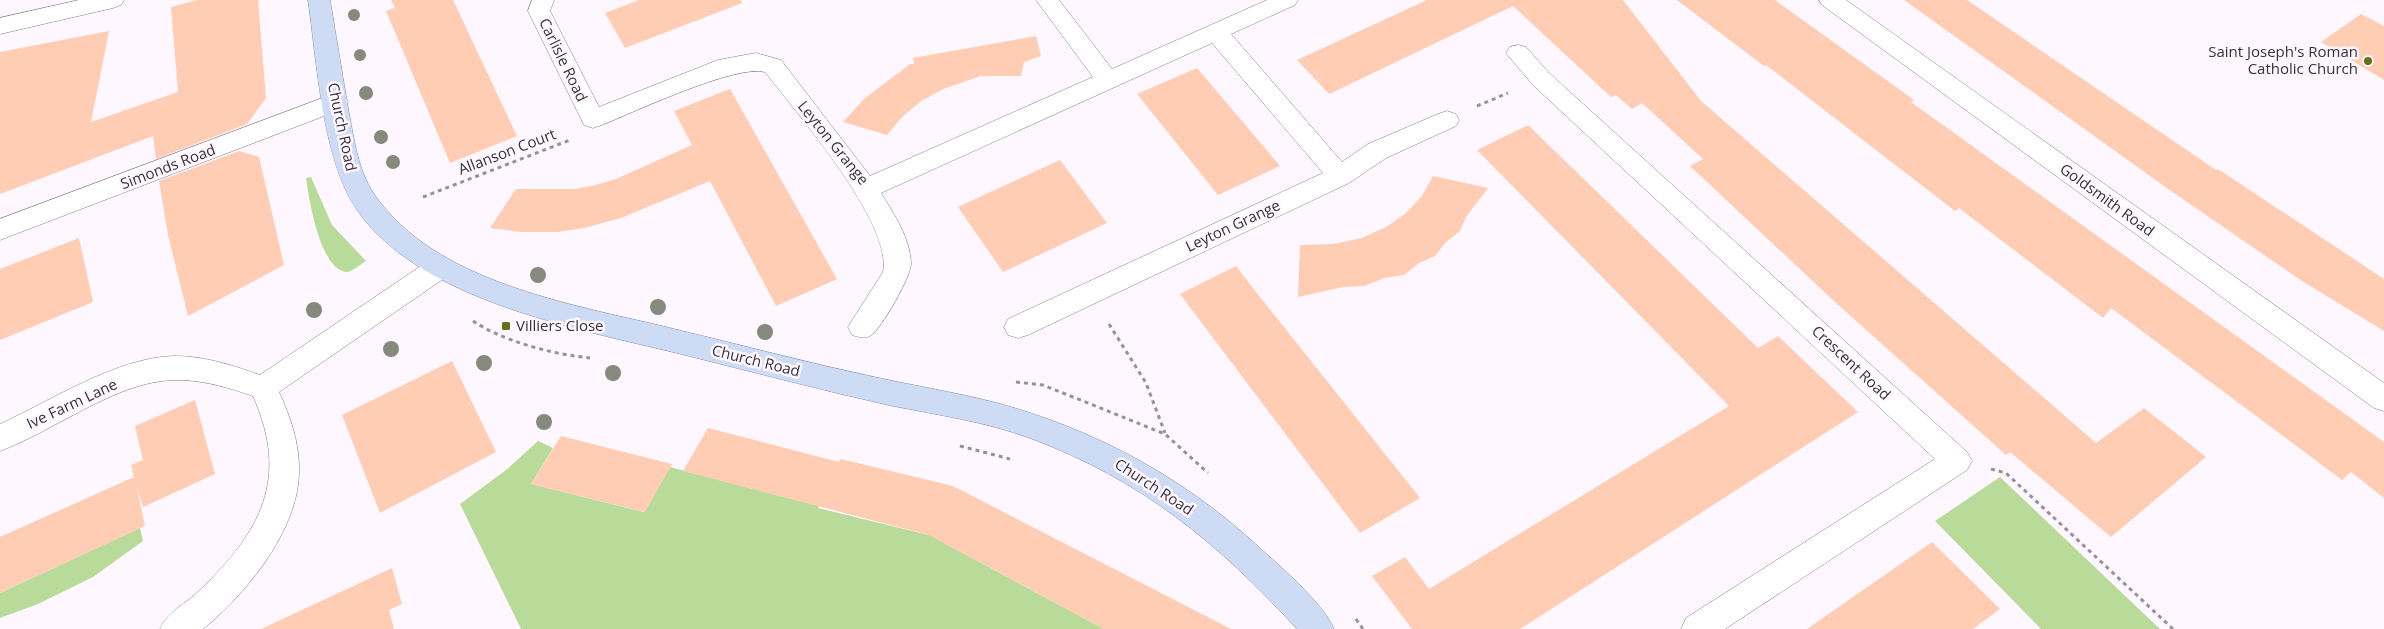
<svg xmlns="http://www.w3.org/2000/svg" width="2384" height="629" font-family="'Open Sans',sans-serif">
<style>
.green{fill:#b9db9a}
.building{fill:#ffcdb4}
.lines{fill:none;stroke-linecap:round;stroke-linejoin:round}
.minor-casing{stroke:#8b798b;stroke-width:1}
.major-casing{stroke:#8391ae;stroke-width:1}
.path{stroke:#999199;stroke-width:3;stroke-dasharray:4 4;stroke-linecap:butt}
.minor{fill:#fff;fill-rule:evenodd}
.major{fill:#cddcf4;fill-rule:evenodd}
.tree{fill:#858a7c}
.poi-dot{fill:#687017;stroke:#fff7ff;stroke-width:2}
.labels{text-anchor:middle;stroke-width:5;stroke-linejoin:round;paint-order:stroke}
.poi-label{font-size:15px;fill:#383138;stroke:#fff7ff;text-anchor:end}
.street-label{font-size:15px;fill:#383138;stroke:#fff7ff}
</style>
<rect width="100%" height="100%" fill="#fff7ff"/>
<g class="green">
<path d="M311,177L332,225L366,261C361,264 352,272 346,272C320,269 309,199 306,178Z"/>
<path d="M538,441L553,448L531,484L644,512L670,467L799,501L823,497L818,508L937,537L944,543L1104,629H521L460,504L506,470Z"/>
<path d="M2000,477L2160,629H2041L1935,521Z"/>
<path d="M140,528L143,541L93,577L38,604L0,618V593Z"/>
</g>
<g class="building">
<path d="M197,0H258L266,98L247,124L156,159L153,136L0,194V52L109,31L91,122L178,92L171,7Z"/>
<path d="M391,0H453L517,136L450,163L386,11L395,8Z"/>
<path d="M639,0H741L742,3L625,48L605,13Z"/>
<path d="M1427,0H1623L1701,101L2096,443L2144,408L2206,457L2111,537L2010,452L2006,455L1835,302L1690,166L1703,159L1642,103L1632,109L1616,95L1611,97L1513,6L1329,94L1297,60Z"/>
<path d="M1677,0H1775L1914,100L1911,102L2384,442V498L2351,472L2342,480L2111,308L2103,318L1959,208L1955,211L1766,65L1764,66Z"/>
<path d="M1904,0H1967L2216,170L2218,169L2384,279V331L2302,281L2171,191Z"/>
<path d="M2361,14L2384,26V80L2321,42Z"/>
<path d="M1036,36L1041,56L1024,62L1021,76H981L943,89L920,102L902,117L887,135L843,122L864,99L910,64H914L913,58Z"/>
<path d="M1197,68L1280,166L1218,195L1137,94Z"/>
<path d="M730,89L837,279L776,306L710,181L621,218L584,228L557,232H521L490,228L516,189H575L596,185L616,179L692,145L674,111Z"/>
<path d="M1528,125L1758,348L1778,336L1858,412L1520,629H1412L1372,576L1405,557L1429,589L1729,406L1477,150Z"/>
<path d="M239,151L259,157L284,265L188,316L168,235L159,181Z"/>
<path d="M1060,160L1107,223L1003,272L958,207Z"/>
<path d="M1433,176L1488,188L1466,217L1460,231L1445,243L1435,256L1419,263L1404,275L1384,278L1365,286L1343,287L1298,297L1300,245L1333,244L1362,238L1386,227L1405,214L1422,196Z"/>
<path d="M79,238L93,302L0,340V269Z"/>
<path d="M1236,266L1249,283L1420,498L1360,533L1180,294Z"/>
<path d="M452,361L496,452L380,513L342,415Z"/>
<path d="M195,400L215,474L143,507L136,483L145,526L0,593V537L134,477L131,465L143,460L135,426Z"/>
<path d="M708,428L839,462L841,459L953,486L1231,629H1104L929,535L683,471Z"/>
<path d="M561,436L616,450L672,464L645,512L531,484Z"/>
<path d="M1932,542L2000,609L1973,629H1807Z"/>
<path d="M392,568L402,604L389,610L394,629H261Z"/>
</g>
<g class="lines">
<g class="minor-casing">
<g id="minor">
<path d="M79,0H124L121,5L113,8L0,34V18Z"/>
<path d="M532,0H554L550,11L599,107L718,60L756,53L781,60L870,176L1093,77L1036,0H1059L1112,69L1267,0H1298L1295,5L1231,34L1342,162L1368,144L1438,114L1447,111L1456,114L1459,120L1456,126L1386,158L1349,183L1028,335L1018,338L1008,335L1004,327L1008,319L1323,173L1212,43L881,193C894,214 910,238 911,263C912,275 881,330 870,336C864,339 859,337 852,335L848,327L883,272C893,223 795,111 765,72C736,64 634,112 602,125L593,128L584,125L528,11Z"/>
<path d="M1819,0H1846L2384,383V411L2374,408L1822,5Z"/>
<path d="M1518,45L1526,47L1549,73L1967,452L1972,461L1967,470L1725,629H1681L1686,618L1935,459L1533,85L1506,53L1510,47Z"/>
<path d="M336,93L345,96L348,102L345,108L0,240V219Z"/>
<path d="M440,256L449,259L453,267L449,275L279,392C291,418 300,445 299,473C298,531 245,595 203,629H160C167,612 187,603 200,590C261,531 290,479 253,396C224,386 193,377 162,381C110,387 51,432 0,451V424C53,400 115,358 174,356C204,356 232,365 260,375L431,259Z"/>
</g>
</g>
<g class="major-casing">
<path id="major" d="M308,0H330C336,36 342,72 348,108C354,137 357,169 374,194C434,282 570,304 666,327C737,344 808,363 879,378C925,388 972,395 1018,409C1105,436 1183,479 1251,540C1275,562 1322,601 1334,629H1297C1217,542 1142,480 1030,438C986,422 939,415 893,406C825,391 757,373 689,356C585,330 422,303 357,210C322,159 317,61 308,0Z"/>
</g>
<g class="path">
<path d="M1477,106L1508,93"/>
<path d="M423,197L570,140"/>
<path d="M473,321C505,342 552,354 590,358"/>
<path d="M1109,324L1146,383L1165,433"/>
<path d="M1016,382L1043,385L1165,434L1208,473"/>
<path d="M960,446L1010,459"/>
<path d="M1991,469L2006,473L2173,629"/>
<path d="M1356,619L1363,629"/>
</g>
<use href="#minor" class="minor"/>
<use href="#major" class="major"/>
</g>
<g class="tree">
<circle cx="354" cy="15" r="6"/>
<circle cx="360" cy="55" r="6"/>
<circle cx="366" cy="93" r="7"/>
<circle cx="381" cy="137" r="7"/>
<circle cx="393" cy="162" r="7"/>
<circle cx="538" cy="275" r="8"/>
<circle cx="658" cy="307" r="8"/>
<circle cx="314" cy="310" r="8"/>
<circle cx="765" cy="332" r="8"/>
<circle cx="391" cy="349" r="8"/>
<circle cx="484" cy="363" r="8"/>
<circle cx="613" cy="373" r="8"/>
<circle cx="544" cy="422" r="8"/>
</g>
<g class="poi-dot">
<circle cx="2368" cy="61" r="5"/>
<rect x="501" y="321" width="10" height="10" rx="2.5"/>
</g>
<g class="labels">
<g class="poi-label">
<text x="2358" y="57">Saint Joseph's Roman<tspan x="2358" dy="17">Catholic Church</tspan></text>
<text x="516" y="331" text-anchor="start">Villiers Close</text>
</g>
<g class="street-label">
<text transform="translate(563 60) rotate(64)" y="5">Carlisle Road</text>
<text transform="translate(342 127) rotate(78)" y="5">Church Road</text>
<text transform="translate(833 143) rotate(51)" y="5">Leyton Grange</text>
<text transform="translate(507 152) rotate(-21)" y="5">Allanson Court</text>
<text transform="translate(168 167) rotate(-21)" y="5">Simonds Road</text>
<text transform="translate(2107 200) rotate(36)" y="5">Goldsmith Road</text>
<text transform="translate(1233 226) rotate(-25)" y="5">Leyton Grange</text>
<text transform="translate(756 361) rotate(14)" y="5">Church Road</text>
<text transform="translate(1851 363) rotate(43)" y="5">Crescent Road</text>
<text transform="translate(72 404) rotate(-25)" y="5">Ive Farm Lane</text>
<text transform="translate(1154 487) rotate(33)" y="5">Church Road</text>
</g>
</g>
</svg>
